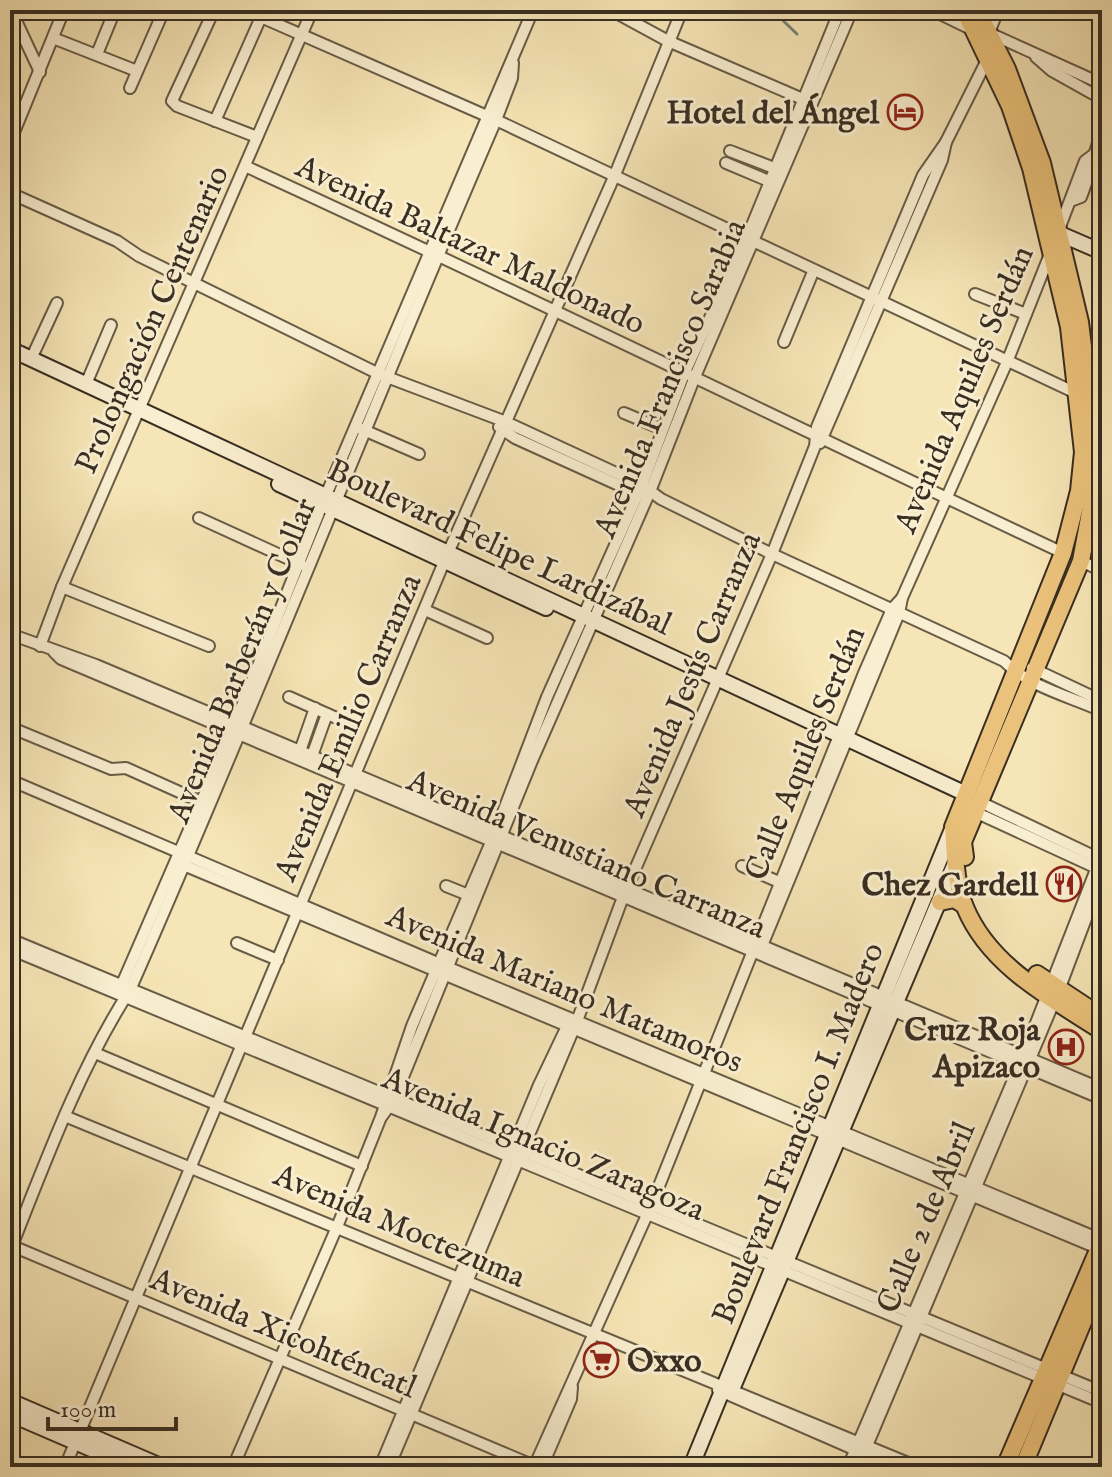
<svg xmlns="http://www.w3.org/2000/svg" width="1112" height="1477" font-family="'IM FELL English',serif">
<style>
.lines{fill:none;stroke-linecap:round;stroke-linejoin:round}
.stream{stroke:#76847b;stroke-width:3}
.minor-casing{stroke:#685c47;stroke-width:14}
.secondary-casing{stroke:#382e22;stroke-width:18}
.primary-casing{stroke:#382e22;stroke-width:20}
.minor{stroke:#f9eed0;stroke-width:10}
.secondary{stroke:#f9eed0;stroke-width:14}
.primary{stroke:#ebc27b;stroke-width:16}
.labels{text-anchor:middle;stroke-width:6;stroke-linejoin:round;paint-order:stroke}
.poi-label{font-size:32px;font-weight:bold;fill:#382e22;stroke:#f9eed0;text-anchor:end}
.street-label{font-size:32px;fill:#382e22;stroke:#f9eed0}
</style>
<rect width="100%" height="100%" fill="#f6e5b6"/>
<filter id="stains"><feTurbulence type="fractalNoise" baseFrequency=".0025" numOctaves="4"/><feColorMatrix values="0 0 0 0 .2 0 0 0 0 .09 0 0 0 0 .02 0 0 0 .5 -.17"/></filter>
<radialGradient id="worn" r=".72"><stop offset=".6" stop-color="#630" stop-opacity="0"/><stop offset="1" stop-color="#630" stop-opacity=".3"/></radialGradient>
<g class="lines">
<path class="stream" d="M772,10L797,34"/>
<g class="minor-casing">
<g id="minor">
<path d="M11,10L40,72"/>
<path d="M214,10L172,101L177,106L257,137"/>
<path d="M245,10L496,120L1078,394"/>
<path d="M611,10L668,41L805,100"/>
<path d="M932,10L973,30"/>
<path d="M998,10L989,33L1102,84"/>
<path d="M53,38L137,71"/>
<path d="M97,54L115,10"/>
<path d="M1036,57L1052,71L1102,99"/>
<path d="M130,88L164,10"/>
<path d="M215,121L261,17"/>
<path d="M10,142L64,10"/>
<path d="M730,151L782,171"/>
<path d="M726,163L776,184"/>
<path d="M247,167C521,292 791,425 1063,553"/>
<path d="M10,193L117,241L139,256L379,374L506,422L642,485L661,499L772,554L1004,661C1029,687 1069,696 1102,711"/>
<path d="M1073,200L1081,197C1090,175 1093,154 1102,132"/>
<path d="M1058,232L1085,161L1093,155"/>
<path d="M975,294L1026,314"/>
<path d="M784,342L813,272"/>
<path d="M31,359L57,303"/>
<path d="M86,384L111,325"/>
<path d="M624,413L662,429"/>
<path d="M499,427L515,438L643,496"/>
<path d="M359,428L419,454"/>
<path d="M820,443L942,160L946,142L988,58"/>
<path d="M199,518L302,565"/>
<path d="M1081,561L1102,571"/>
<path d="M62,587L209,646"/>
<path d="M425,610L487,638"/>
<path d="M10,634L96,665L1102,1089"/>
<path d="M40,646L62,587L311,13"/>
<path d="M54,652L61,659L1102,1099"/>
<path d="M1032,668L1102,701"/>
<path d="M289,697L350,724"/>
<path d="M12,728L111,769L126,768L206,804"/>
<path d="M300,751L315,708"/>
<path d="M312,756L327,714"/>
<path d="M10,780L447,967L1102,1240"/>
<path d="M980,802L1102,860"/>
<path d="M975,812L1101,870"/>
<path d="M181,864L1102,1250"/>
<path d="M742,866L786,885"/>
<path d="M446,886L471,896"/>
<path d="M10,939L1102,1392"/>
<path d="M237,943L278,960"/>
<path d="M761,948L899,613L902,598L1007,362L1050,254"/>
<path d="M10,949L1102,1403"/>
<path d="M119,991L232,731L326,495L533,10"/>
<path d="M95,1053L362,1166"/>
<path d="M382,1116L394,1099L531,763L651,489L694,379L852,10"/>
<path d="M67,1117L918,1467"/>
<path d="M10,1245L537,1467"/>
<path d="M10,1251C45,1163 79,1069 130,990C257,702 371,409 496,120L512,78L513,63"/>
<path d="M718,1390L895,1467"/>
<path d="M65,1467L444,562L614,177L682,10"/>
<path d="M233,1467L337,1227L381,1117L412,1026L495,833L547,697L642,485L684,374L746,240L840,10"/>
<path d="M380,1467L539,1085L570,1020"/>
<path d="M389,1467L577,1021L623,897L772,554L815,446L817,427L923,175L946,142"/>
<path d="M534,1467L651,1206L864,673L892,609L902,598"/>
<path d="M542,1467L571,1399L572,1387"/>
<path d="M848,1467L1020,1064L1102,854"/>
<path d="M858,1467L1059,990L1102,876"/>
</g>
</g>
<g class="secondary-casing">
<g id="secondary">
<path d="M1058,233L1102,252"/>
<path d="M10,349L966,794"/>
<path d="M279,484L546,608"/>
<path d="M733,1387L956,861"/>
<path d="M10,1401L163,1467"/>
<path d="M10,1414L133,1467"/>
<path d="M691,1467L953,827"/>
</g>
</g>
<g class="primary-casing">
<g id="primary">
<path d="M964,10L1010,106L1031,168L1069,327L1083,452L1079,491L1063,553L953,827C955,853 955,883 965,907C989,966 1051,998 1102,1031"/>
<path d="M965,857L963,842L1081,561L1094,491L1096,453L1080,322L1042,163L1007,69L977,10"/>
<path d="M940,902L954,899L964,905"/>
<path d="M1037,974L1102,1017"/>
<path d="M1005,1467L1102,1241"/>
<path d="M1023,1467L1102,1276"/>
</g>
</g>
<use href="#minor" class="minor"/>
<use href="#secondary" class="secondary"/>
<use href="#primary" class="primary"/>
</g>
<defs>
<g id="hotel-ring" transform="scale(1.8)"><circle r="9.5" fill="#f9eed0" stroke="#8f2418" stroke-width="1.5"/><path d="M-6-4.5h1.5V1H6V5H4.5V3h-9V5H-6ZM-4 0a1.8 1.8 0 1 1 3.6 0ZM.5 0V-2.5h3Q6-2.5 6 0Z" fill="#8f2418"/></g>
<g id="restaurant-ring" transform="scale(1.8)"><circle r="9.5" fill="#f9eed0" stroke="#8f2418" stroke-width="1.5"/><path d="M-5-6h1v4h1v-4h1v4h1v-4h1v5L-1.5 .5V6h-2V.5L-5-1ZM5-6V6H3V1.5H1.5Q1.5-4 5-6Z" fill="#8f2418"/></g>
<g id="hospital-ring" transform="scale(1.8)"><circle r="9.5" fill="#f9eed0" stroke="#8f2418" stroke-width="1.5"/><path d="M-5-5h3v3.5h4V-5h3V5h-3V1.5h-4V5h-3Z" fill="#8f2418"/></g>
<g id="supermarket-ring" transform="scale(1.8)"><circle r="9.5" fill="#f9eed0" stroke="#8f2418" stroke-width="1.5"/><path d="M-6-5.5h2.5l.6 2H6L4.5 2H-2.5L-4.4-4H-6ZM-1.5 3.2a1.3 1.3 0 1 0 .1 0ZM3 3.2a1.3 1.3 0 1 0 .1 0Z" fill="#8f2418"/></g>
</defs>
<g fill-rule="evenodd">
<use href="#hotel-ring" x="905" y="112"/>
<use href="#restaurant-ring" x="1064" y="884"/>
<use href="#hospital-ring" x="1066" y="1047"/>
<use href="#supermarket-ring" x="601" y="1360"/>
</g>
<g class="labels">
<g class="poi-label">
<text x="879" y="123">Hotel del Ángel</text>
<text x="1038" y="895">Chez Gardell</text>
<text x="1040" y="1040">Cruz Roja<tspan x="1040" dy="37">Apizaco</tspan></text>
<text x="627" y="1371" text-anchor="start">Oxxo</text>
</g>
<g class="street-label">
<text transform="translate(471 244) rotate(25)" y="11">Avenida Baltazar Maldonado</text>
<text transform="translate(151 319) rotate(-66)" y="11">Prolongación Centenario</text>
<text transform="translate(669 378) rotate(-67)" y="11">Avenida Francisco Sarabia</text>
<text transform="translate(963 389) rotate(-67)" y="11">Avenida Aquiles Serdán</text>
<text transform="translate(500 546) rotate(25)" y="11">Boulevard Felipe Lardizábal</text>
<text transform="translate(241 660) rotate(-68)" y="11">Avenida Barberán y Collar</text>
<text transform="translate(691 674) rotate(-67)" y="11">Avenida Jesús Carranza</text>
<text transform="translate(347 727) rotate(-67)" y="11">Avenida Emilio Carranza</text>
<text transform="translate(804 753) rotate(-68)" y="11">Calle Aquiles Serdán</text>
<text transform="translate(587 853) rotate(23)" y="11">Avenida Venustiano Carranza</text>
<text transform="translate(565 988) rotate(23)" y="11">Avenida Mariano Matamoros</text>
<text transform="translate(797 1133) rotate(-68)" y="11">Boulevard Francisco I. Madero</text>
<text transform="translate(544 1143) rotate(23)" y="11">Avenida Ignacio Zaragoza</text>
<text transform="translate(925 1217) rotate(-67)" y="11">Calle 2 de Abril</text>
<text transform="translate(400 1225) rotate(23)" y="11">Avenida Moctezuma</text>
<text transform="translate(284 1332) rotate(23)" y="11">Avenida Xicohténcatl</text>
</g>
</g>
<rect width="1112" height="1477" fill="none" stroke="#f6e5b6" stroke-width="40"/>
<rect x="12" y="12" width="1088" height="1453" fill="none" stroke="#382e22" stroke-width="4"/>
<rect x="20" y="20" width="1072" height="1437" fill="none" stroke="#382e22" stroke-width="2"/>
<path d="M48 1417v12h128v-12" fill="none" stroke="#382e22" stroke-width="4"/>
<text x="60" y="1417" font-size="24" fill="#382e22" stroke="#f9eed0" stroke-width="6" paint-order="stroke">100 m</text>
<rect width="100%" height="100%" filter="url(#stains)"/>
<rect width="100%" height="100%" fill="url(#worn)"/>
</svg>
